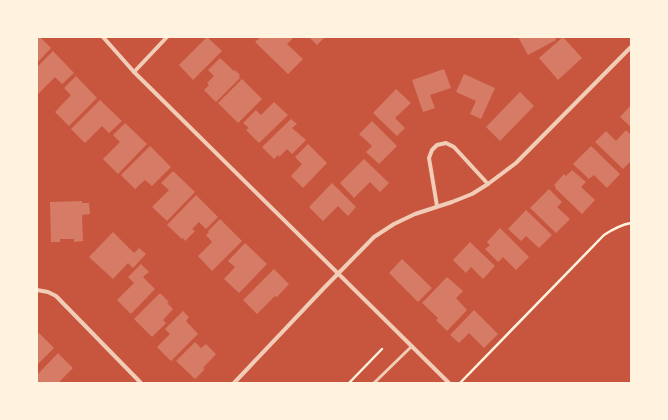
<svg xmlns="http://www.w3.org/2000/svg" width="668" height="420" font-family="Helvetica,sans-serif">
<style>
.building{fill:#d67c66}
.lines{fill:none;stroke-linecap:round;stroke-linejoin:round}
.path{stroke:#fff3e0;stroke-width:2.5}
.service{stroke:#f1ccb7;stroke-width:3}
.minor{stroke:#f1ccb7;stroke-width:4}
</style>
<rect width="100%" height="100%" fill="#c8553d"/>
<g class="building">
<path d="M37,37H40L51,48L37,63Z"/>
<path d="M207,37L222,51L193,80L179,65Z"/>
<path d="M261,37H291L293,38L287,44L303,59L288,74L255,42Z"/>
<path d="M309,37H325L317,45Z"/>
<path d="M518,37H555L556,40L528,55Z"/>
<path d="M563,37L582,58L558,80L539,58Z"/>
<path d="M53,51L74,73L62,84L55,77L38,94L37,67Z"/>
<path d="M220,58L234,71L235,70L240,75L239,77L240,78L216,102L204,90L209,85L207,83L214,76L208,70Z"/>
<path d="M444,69L451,88L430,95L435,108L423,112L412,80Z"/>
<path d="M464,74L495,88L481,119L470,114L476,101L456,92Z"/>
<path d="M76,76L97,98L69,126L55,112L71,95L64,88Z"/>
<path d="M242,79L262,99L238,123L218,103Z"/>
<path d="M396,89L411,103L395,118L405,128L397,136L373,113Z"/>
<path d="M520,92L534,106L500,141L486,127Z"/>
<path d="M100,100L122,121L109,133L102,126L85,143L71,129Z"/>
<path d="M274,102L288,115L259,143L246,130L249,128L243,123L256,110L261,115Z"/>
<path d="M631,105V127L620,117Z"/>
<path d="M291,119L297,124L292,128L306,140L292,154L287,149L279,157L278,155L274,159L262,147Z"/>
<path d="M372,121L397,146L379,164L366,152L372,146L359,134Z"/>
<path d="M125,123L147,144L118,174L103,159L120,142L113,135Z"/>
<path d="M626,130L631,135V161L623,169L595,142L606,131L616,141Z"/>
<path d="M308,144L327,163L303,188L291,176L302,164L295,157Z"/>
<path d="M150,146L171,167L152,186L145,180L135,189L121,175Z"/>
<path d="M591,146L620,174L607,188L594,175L589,179L573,164Z"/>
<path d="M364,159L389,183L380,192L370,182L354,198L340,183Z"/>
<path d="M572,170L586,182L581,187L595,200L582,214L555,188L556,187L554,185L564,174L566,176Z"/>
<path d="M173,171L195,192L167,221L152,207L169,190L161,183Z"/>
<path d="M332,183L356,207L348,216L338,206L323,221L309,207Z"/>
<path d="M549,189L562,202L557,207L570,219L556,233L530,208Z"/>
<path d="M196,195L218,217L206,229L199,222L192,229L195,231L185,241L183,238L182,239L167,225Z"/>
<path d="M82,201V203H89L90,214L82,215L83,241L74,242V239H60V242H51L50,202Z"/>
<path d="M526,210L552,235L539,248L526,236L521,241L508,229Z"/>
<path d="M220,219L242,241L212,271L198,256L212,242L206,235L209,232L208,231Z"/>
<path d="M500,228L529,257L516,270L503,257L498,262L485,249L490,245L487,242Z"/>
<path d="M113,232L134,253L139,248L146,254L133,268L128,263L113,279L89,257Z"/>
<path d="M470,242L495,266L483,279L471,267L466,273L453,260Z"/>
<path d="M245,243L267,264L239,293L224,279L235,267L228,261Z"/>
<path d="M402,259L432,288L418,302L389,273Z"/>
<path d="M141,264L149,272L143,277L155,289L131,314L117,300L134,283L128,277Z"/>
<path d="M274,269L289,284L277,297L275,296L257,314L243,300Z"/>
<path d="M447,277L463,291L456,298L467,310L447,331L436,320L438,318L422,303Z"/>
<path d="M159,294H161L169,302L167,303L173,309L163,320L166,323L152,337L134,319Z"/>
<path d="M474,310L498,334L484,348L469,333L459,343L450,335Z"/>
<path d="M183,311L189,317L186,321L198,334L171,361L157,347L170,334L165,329Z"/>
<path d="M39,333L54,348L37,365V335Z"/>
<path d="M195,342L201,348L206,344L216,354L203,368L205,369L195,379L176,361Z"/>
<path d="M58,353L73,368L60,381L62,383H37V375Z"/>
</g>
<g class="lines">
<g class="path">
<path d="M349,383L382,349"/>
<path d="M460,383L604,235C613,229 620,225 631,223"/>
</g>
<path class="service" d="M374,383L412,346"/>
<g class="minor">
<path d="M103,37L134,72L449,383"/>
<path d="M134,72L167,37"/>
<path d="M437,206L429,158L432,150L437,145L446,143L454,147L488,184"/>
<path d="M37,290L48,292L56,296L141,383"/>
<path d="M234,383L323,289L374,237L394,224L415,214L452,202L472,194L488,184L516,163L631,47"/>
</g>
</g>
<rect width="668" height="420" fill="none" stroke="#fff3e0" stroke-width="76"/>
</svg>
